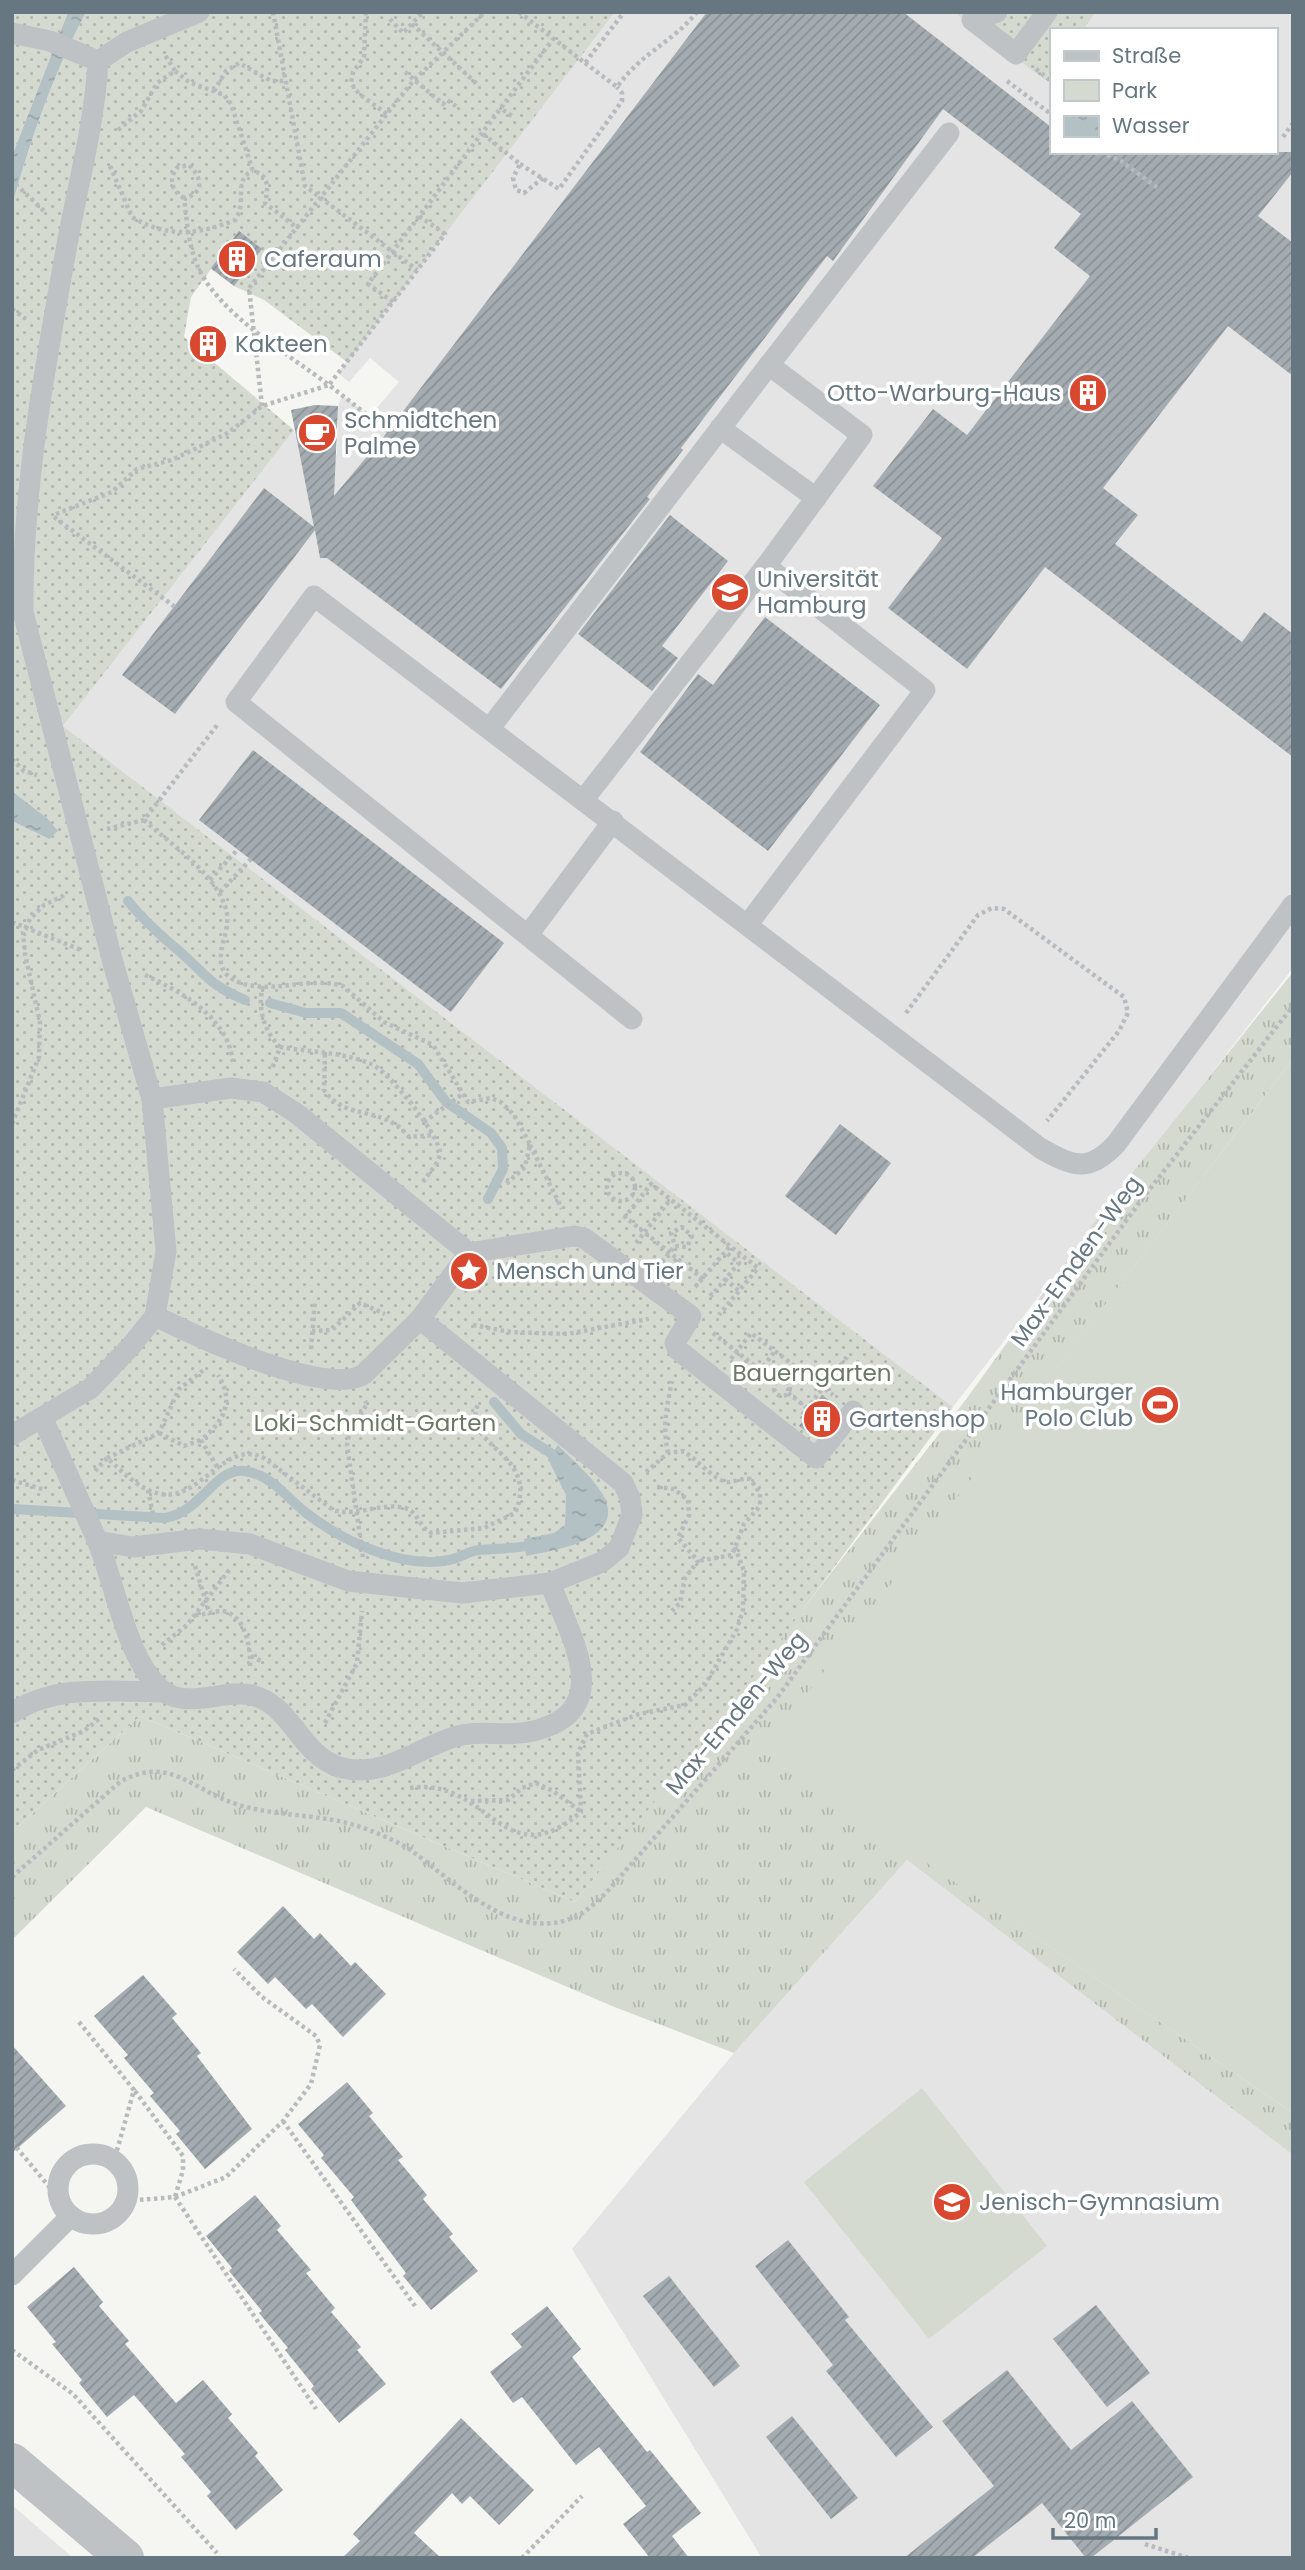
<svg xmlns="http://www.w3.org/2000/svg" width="1305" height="2570" font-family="Poppins,sans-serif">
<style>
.built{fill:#e3e4e3}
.grass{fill:url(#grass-tufts)}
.park{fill:#d5dad1}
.garden{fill:url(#garden-dots)}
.water{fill:url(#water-ripples)}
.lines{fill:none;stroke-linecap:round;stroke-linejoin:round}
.stream{stroke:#b4c1c4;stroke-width:10}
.building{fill:url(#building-hatch)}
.path{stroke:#b8bbbd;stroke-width:4.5;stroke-dasharray:3.5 3.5;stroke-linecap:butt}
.service{stroke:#bec2c5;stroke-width:21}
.minor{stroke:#bec2c5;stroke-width:38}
.labels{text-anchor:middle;stroke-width:7;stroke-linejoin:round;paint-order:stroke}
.poi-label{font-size:23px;fill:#667781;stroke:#fff;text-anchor:start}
.street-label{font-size:23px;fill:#667781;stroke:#fff}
.park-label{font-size:23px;fill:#6a7964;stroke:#fff}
</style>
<defs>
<pattern id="grass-tufts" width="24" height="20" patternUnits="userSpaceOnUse" patternTransform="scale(1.75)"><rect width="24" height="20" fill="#d5dad1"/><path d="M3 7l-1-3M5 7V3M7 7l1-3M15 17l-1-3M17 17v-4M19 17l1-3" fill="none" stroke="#b1b6af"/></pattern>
<pattern id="garden-dots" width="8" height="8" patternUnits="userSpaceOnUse" patternTransform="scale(1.75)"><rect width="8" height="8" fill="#d5dad1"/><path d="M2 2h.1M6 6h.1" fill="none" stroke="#b1b6af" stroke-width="1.8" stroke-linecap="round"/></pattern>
<pattern id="water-ripples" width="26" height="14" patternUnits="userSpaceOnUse" patternTransform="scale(1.75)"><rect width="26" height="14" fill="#b4c1c4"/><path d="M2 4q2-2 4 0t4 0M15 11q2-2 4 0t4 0" fill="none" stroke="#96a2a5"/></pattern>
<pattern id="building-hatch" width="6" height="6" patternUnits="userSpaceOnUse" patternTransform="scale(1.75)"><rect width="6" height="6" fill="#a4acb1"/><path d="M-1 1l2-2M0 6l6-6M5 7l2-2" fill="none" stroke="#899195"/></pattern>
</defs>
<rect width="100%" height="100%" fill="#f5f5f2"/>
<g class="built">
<path d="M615,12H954L1045,80L1051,72V152H1275V30H1083L1096,12H1293V968L953,1407L63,726L294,430L302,458L337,455L338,407L342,395L370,416L399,382L370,358L349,382L338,373Z"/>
<path d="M907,1860L1293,2155V2558H762L572,2249L734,2053Z"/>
<path d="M12,2505L73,2558H12Z"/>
</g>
<path class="grass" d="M1293,972V1059L764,1751L1293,2113V2155L907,1860L734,2053L612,2006L146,1807L12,1940V1832L140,1716L575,1902L967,1398L1109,1202Z"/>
<g class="park">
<path d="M1293,1059V2113L763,1751Z"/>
<path d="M922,2088L1047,2246L929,2339L804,2182Z"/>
</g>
<g class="garden">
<path d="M12,12H68L12,156Z"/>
<path d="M86,12H615L347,362L264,300L234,286L211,269L191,297L184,337L294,430L63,726L953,1407L752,1678L575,1902L140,1716L12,1832V821L49,839L47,818L12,791V206C31,138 53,75 86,12Z"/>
<path d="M954,12H1096L1083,30H1051V72L1045,80Z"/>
</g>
<g class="water">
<path d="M68,12H86C53,75 31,138 12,206V156Z"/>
<path d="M12,791L47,818L58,831L49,839L12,821Z"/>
<path d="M558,1445C573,1461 590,1474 602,1493C630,1540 555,1550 526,1556L524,1539L554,1533L565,1525L566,1495L548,1459Z"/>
</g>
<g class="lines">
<g class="stream">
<path d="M128,901C143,920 160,935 179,951C207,975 207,984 245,1000"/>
<path d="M270,1003L306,1013H341L418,1064L446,1102L491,1133L502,1148L503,1169L488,1199"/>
<path d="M494,1402L521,1434L552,1454L559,1465"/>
<path d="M12,1509L165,1518C202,1512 214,1468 244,1471C271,1474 286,1497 305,1512C340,1540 403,1570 449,1560C460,1558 468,1551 479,1550C499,1548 518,1549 538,1544"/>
</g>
</g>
<g class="building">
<path d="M707,12H903L1051,127V152H1293V172L1258,216L1293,243V376L1228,326L1103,488L1138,515L1115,544L1242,642L1264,612L1293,634V757L1045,567L967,669L888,608L942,538L873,486L933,409L967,435L1090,276L1054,248L1081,214L943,109L833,261L827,256L681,448L683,450L647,497L650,499L501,689L327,558H320L315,530L175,714L122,675L264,488L314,527L291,410L315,405L338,406L334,496L385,435Z"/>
<path d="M239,231L262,249L234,286L211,268Z"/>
<path d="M670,515L728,561L662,646L678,658L652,691L578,634Z"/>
<path d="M765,617L880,705L768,851L640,752L698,674L713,685Z"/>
<path d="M253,750L504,943L451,1012L199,820Z"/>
<path d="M840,1124L891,1163L836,1235L785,1196Z"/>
<path d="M822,1395L839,1408L815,1438L799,1426Z"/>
<path d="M283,1906L314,1939L320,1933L351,1966L355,1962L386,1994L343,2037L312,2004L306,2009L275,1977L268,1984L237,1952Z"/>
<path d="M143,1975L177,2014L172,2018L201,2053L197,2056L252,2129L205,2169L176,2134L180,2131L150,2096L154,2093L124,2058L128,2055L94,2016Z"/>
<path d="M12,2045L66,2106L12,2153Z"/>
<path d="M347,2082L373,2113L369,2116L403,2157L398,2160L427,2195L423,2199L453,2234L449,2237L478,2271L431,2310L403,2276L406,2273L351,2200L354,2197L321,2158L324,2155L298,2124Z"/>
<path d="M255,2195L281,2226L277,2230L311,2270L306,2273L335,2308L331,2312L361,2347L357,2350L386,2384L339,2423L311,2389L314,2386L285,2350L288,2348L259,2313L262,2311L229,2271L232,2268L206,2236Z"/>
<path d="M788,2240L849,2317L845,2320L933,2427L896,2457L826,2371L833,2365L755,2266Z"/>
<path d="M74,2267L103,2302L99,2306L129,2341L125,2344L176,2403L203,2380L232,2414L228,2418L258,2453L255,2456L283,2490L236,2530L207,2496L211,2492L181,2457L185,2454L134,2395L107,2417L79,2383L82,2380L52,2344L56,2342L27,2307Z"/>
<path d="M669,2276L740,2366L714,2387L643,2296Z"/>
<path d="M1096,2305L1150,2373L1107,2407L1053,2339Z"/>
<path d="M547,2306L581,2349L572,2357L647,2452L650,2450L701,2513L672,2536L689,2558H650L623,2524L646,2506L599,2447L576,2465L522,2397L513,2403L490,2372L522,2347L511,2334Z"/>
<path d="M1007,2370L1071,2450L1132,2401L1193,2477L1091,2558H1086L1042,2503L972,2558H904L994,2486L942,2421Z"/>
<path d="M792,2416L858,2498L831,2519L766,2437Z"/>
<path d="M461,2418L534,2490L499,2525L470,2496L462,2504L452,2493L414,2533L441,2558H342L360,2541L353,2534Z"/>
</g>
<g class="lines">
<g class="path">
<path d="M273,12L305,186L417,270"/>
<path d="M366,12L364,57L353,72L351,83L359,94L387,114"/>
<path d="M519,12L585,63L624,12"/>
<path d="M390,19L403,33L423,12"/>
<path d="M412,24L478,85"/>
<path d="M585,63L617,87C642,52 672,43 697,12"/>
<path d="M1036,69L1051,81"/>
<path d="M175,71L189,82L224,95L231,104L253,171C270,175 268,189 265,203L296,227"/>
<path d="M405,72L443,104L447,100L456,106"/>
<path d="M1007,81L1051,114"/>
<path d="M214,91L226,71L239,63L271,81H286"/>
<path d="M503,110L512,116"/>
<path d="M118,130L141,111L157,83L175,71L165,55"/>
<path d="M483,134L520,164L513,178L516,190L524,193L543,178"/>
<path d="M1283,137L1293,123"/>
<path d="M1101,152L1121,161L1158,188"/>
<path d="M520,164L559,189L622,101V93L617,87"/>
<path d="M110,166L132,217C167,238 198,235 235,220C248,204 232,179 253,171"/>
<path d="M21,189L46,213"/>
<path d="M184,198C171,191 168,178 178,167L189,165C202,178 205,193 184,198C187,221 188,245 198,267C219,314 288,354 329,385L445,234L419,216"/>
<path d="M393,302L368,284L553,39"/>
<path d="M12,309L26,319"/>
<path d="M262,406L249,288L413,81L485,12"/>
<path d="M56,514L112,492L137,469L172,460L228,433L262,406L329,385L388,431"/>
<path d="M54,517L175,607"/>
<path d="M12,759L24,771L37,775"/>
<path d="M144,820C171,845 215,872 226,909C234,935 201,969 241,983C273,994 311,976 343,986L384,1022L433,1045L468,1102L491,1098L501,1102L514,1115L530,1144L525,1167L506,1184"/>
<path d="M107,829L144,820L218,724"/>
<path d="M210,880L238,849"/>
<path d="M220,892L251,859"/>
<path d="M12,922L81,950"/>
<path d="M145,975C182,992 229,1018 233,1063"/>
<path d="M263,986C257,1008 264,1031 280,1047L272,1069"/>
<path d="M906,1013L978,915L992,908L1004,909L1124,997L1128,1013L1119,1031L1047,1121"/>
<path d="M280,1047C309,1052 344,1052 371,1064C387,1070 441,1136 440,1154C439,1163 428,1174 423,1182"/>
<path d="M325,1054L324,1090C346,1122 382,1104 409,1137L433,1135"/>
<path d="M424,1122L461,1095"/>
<path d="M12,1124L39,1057L40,1022L25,954L23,933L30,919L44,905L67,894"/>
<path d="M530,1145L562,1209"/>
<circle cx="621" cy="1187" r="14"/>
<path d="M636,1243L670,1200"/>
<path d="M662,1262L675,1246L687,1247L692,1236L682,1227L671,1233L675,1246"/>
<path d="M670,1267L677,1258"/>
<path d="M703,1279L625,1217L651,1184L758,1268L719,1315"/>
<path d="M725,1279L739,1291"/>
<path d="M695,1287L731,1245"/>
<path d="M710,1293L712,1295L739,1263L725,1252"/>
<path d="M473,1325L510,1332L567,1334L648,1319"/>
<path d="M312,1331L332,1330L360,1303L385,1314"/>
<path d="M713,1333L775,1382"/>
<path d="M311,1349L315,1301"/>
<path d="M731,1359L751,1333L833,1395"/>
<path d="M759,1372L775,1351"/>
<circle cx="782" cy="1388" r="8"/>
<path d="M787,1381L797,1368"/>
<path d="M788,1393L807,1408"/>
<path d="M802,1415L849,1354"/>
<path d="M159,1433L184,1446L201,1440"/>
<path d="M668,1453C662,1426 667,1406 672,1381"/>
<path d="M107,1458L159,1433L179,1389L205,1369"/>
<path d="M217,1467L201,1440C224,1421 235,1402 218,1375"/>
<path d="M95,1471L107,1458C123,1472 139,1490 161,1494C201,1501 225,1438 264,1458L333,1510C357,1517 382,1502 405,1508C419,1512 418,1527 432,1533L484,1528L515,1513C542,1452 457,1447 479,1402"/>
<path d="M646,1472L668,1453L683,1451C696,1458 716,1483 729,1482C737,1481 741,1478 750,1479L760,1493V1506L744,1524L732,1555L698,1561"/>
<path d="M12,1480L45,1490"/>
<path d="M657,1487L674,1489L688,1500L689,1515L678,1538L698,1561L685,1578L680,1603L672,1611"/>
<path d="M148,1490L154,1519"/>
<path d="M363,1557L347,1445L350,1430L367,1404L365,1401"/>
<path d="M195,1566L210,1615"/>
<path d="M195,1615C204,1615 215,1611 222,1611C246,1614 251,1649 250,1667"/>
<path d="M162,1645L187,1625L230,1569"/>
<path d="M251,1656L261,1661"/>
<path d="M325,1723L357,1663L362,1611"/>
<path d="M12,1770L38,1750L84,1731L101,1717"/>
<path d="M410,1788C489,1776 503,1879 581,1812L578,1753L587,1734L639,1714L685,1705L705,1685L737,1629L743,1610L744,1571L735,1547"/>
<path d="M471,1801L508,1800L522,1788L536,1783L553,1791L580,1811"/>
<path d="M12,1877L121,1781C172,1755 192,1791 239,1805C282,1818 327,1813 369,1830C384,1836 399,1842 412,1851C457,1884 518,1948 581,1914C589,1909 597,1901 605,1894L777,1698L1142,1199L1293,1006"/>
<path d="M79,2022L134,2090L114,2161"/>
<path d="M135,2091L183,2156V2170L175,2197"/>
<path d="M283,2121L415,2306"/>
<path d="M12,2142L56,2195"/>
<path d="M175,2197L226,2177L283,2121L311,2084L320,2045L316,2036L262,1997L234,1969"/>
<path d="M126,2201L175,2197L316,2409"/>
<path d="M12,2350L73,2394L217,2553"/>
<path d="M1145,2544L1188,2558"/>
<path d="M522,2558L582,2496"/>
</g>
<g class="service">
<path d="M997,12L972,20L1016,54L1047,12"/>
<path d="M12,33L50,41L98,61L127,42L199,12"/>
<path d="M769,365L949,133"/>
<path d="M720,428L816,498"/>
<path d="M490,728L769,365L862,435L766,566L584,799"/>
<path d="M748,924L925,690L766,566"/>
<path d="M528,935L613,821"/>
<path d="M632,1019L236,702L314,596L1040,1148C1072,1166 1088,1174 1116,1144L1293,905"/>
<path d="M152,1099L231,1088L263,1092L296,1113L469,1253L574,1236L584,1238L691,1316L675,1343L678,1350L816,1458L853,1411"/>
<path d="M420,1319L469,1253"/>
<path d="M43,1419C61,1460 79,1500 97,1540C115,1582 126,1660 162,1690C186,1710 224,1689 251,1695C292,1704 299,1754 339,1767C381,1780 416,1749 454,1737C479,1729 503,1737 528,1732C619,1714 571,1638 550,1583"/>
<path d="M12,1435L91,1388L131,1346L155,1316L166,1251L152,1099L113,963L23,612C22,486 46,362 68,239C79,180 95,121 98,61"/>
<path d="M97,1541L133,1547L200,1539L250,1544L348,1581L462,1593L550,1583L602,1562L619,1548L632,1515L630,1498L623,1483L420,1319L364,1374C327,1399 194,1335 155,1316"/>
<path d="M12,1713C57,1683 113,1692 165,1692"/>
<circle cx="93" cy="2189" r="35"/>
<path d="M12,2275L71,2216"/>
</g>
<path class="minor" d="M12,2462L125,2558"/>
</g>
<defs>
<g id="building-disc" transform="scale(2.0125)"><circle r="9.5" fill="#d9482e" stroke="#fff"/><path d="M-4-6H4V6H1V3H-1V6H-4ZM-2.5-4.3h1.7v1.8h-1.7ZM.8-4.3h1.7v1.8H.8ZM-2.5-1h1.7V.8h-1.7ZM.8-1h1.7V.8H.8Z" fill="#fff"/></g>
<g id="cafe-disc" transform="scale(2.0125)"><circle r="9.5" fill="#d9482e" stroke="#fff"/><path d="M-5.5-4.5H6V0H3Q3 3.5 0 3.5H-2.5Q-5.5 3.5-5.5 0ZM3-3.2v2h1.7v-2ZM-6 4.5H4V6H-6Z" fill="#fff"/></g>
<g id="university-disc" transform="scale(2.0125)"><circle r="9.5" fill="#d9482e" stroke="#fff"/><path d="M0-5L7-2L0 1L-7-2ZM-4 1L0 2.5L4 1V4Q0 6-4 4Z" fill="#fff"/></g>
<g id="sight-disc" transform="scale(2.0125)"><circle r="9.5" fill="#d9482e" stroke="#fff"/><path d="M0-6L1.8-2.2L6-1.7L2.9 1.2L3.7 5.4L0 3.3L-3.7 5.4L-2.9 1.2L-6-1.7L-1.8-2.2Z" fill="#fff"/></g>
<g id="stadium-disc" transform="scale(2.0125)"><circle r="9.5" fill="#d9482e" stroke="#fff"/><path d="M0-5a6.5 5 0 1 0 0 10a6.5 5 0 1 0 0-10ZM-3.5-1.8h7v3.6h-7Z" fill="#fff"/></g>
<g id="school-disc" transform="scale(2.0125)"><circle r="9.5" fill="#d9482e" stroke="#fff"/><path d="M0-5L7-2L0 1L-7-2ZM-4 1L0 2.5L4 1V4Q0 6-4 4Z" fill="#fff"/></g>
</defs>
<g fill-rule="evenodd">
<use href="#building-disc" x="237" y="259"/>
<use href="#building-disc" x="208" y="344"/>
<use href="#building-disc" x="1088" y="393"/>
<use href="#cafe-disc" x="317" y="433"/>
<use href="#university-disc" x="730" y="592"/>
<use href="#sight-disc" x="469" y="1271"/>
<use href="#stadium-disc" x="1160" y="1405"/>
<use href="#building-disc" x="822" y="1419"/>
<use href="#school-disc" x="952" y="2202"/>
</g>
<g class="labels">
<g class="poi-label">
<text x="264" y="267">Caferaum</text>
<text x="235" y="352">Kakteen</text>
<text x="1061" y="401" text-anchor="end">Otto-Warburg-Haus</text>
<text x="344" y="428">Schmidtchen<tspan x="344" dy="26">Palme</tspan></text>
<text x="757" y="587">Universität<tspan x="757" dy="26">Hamburg</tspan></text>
<text x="496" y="1279">Mensch und Tier</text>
<text x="1133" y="1400" text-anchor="end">Hamburger<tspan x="1133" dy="26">Polo Club</tspan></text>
<text x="849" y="1427">Gartenshop</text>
<text x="979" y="2210">Jenisch-Gymnasium</text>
</g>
<g class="street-label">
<text transform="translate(1076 1261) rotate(-54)" y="8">Max-Emden-Weg</text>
<text transform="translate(736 1713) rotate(-50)" y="8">Max-Emden-Weg</text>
</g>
<g class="park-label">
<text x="812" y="1381">Bauerngarten</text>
<text x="375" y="1431">Loki-Schmidt-Garten</text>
</g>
</g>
<rect width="1305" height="2570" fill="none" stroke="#667781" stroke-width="28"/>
<rect x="1050" y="28" width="228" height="126" fill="#ffffff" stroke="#c2c9cd" stroke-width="2"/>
<rect x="1064" y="51" width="35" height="10" fill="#bec2c5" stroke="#c2c9cd" stroke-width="2"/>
<text x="1112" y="63" font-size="21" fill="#667781">Straße</text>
<rect x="1064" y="80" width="35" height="21" fill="#d5dad1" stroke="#c2c9cd" stroke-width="2"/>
<text x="1112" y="98" font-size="21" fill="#667781">Park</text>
<rect x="1064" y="116" width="35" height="21" fill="url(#water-ripples)" stroke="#c2c9cd" stroke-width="2"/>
<text x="1112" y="133" font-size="21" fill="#667781">Wasser</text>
<path d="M1053 2528v10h103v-10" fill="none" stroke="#667781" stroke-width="3.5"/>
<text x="1064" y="2528" font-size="21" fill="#667781" stroke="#ffffff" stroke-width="5" paint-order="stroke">20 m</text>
</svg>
